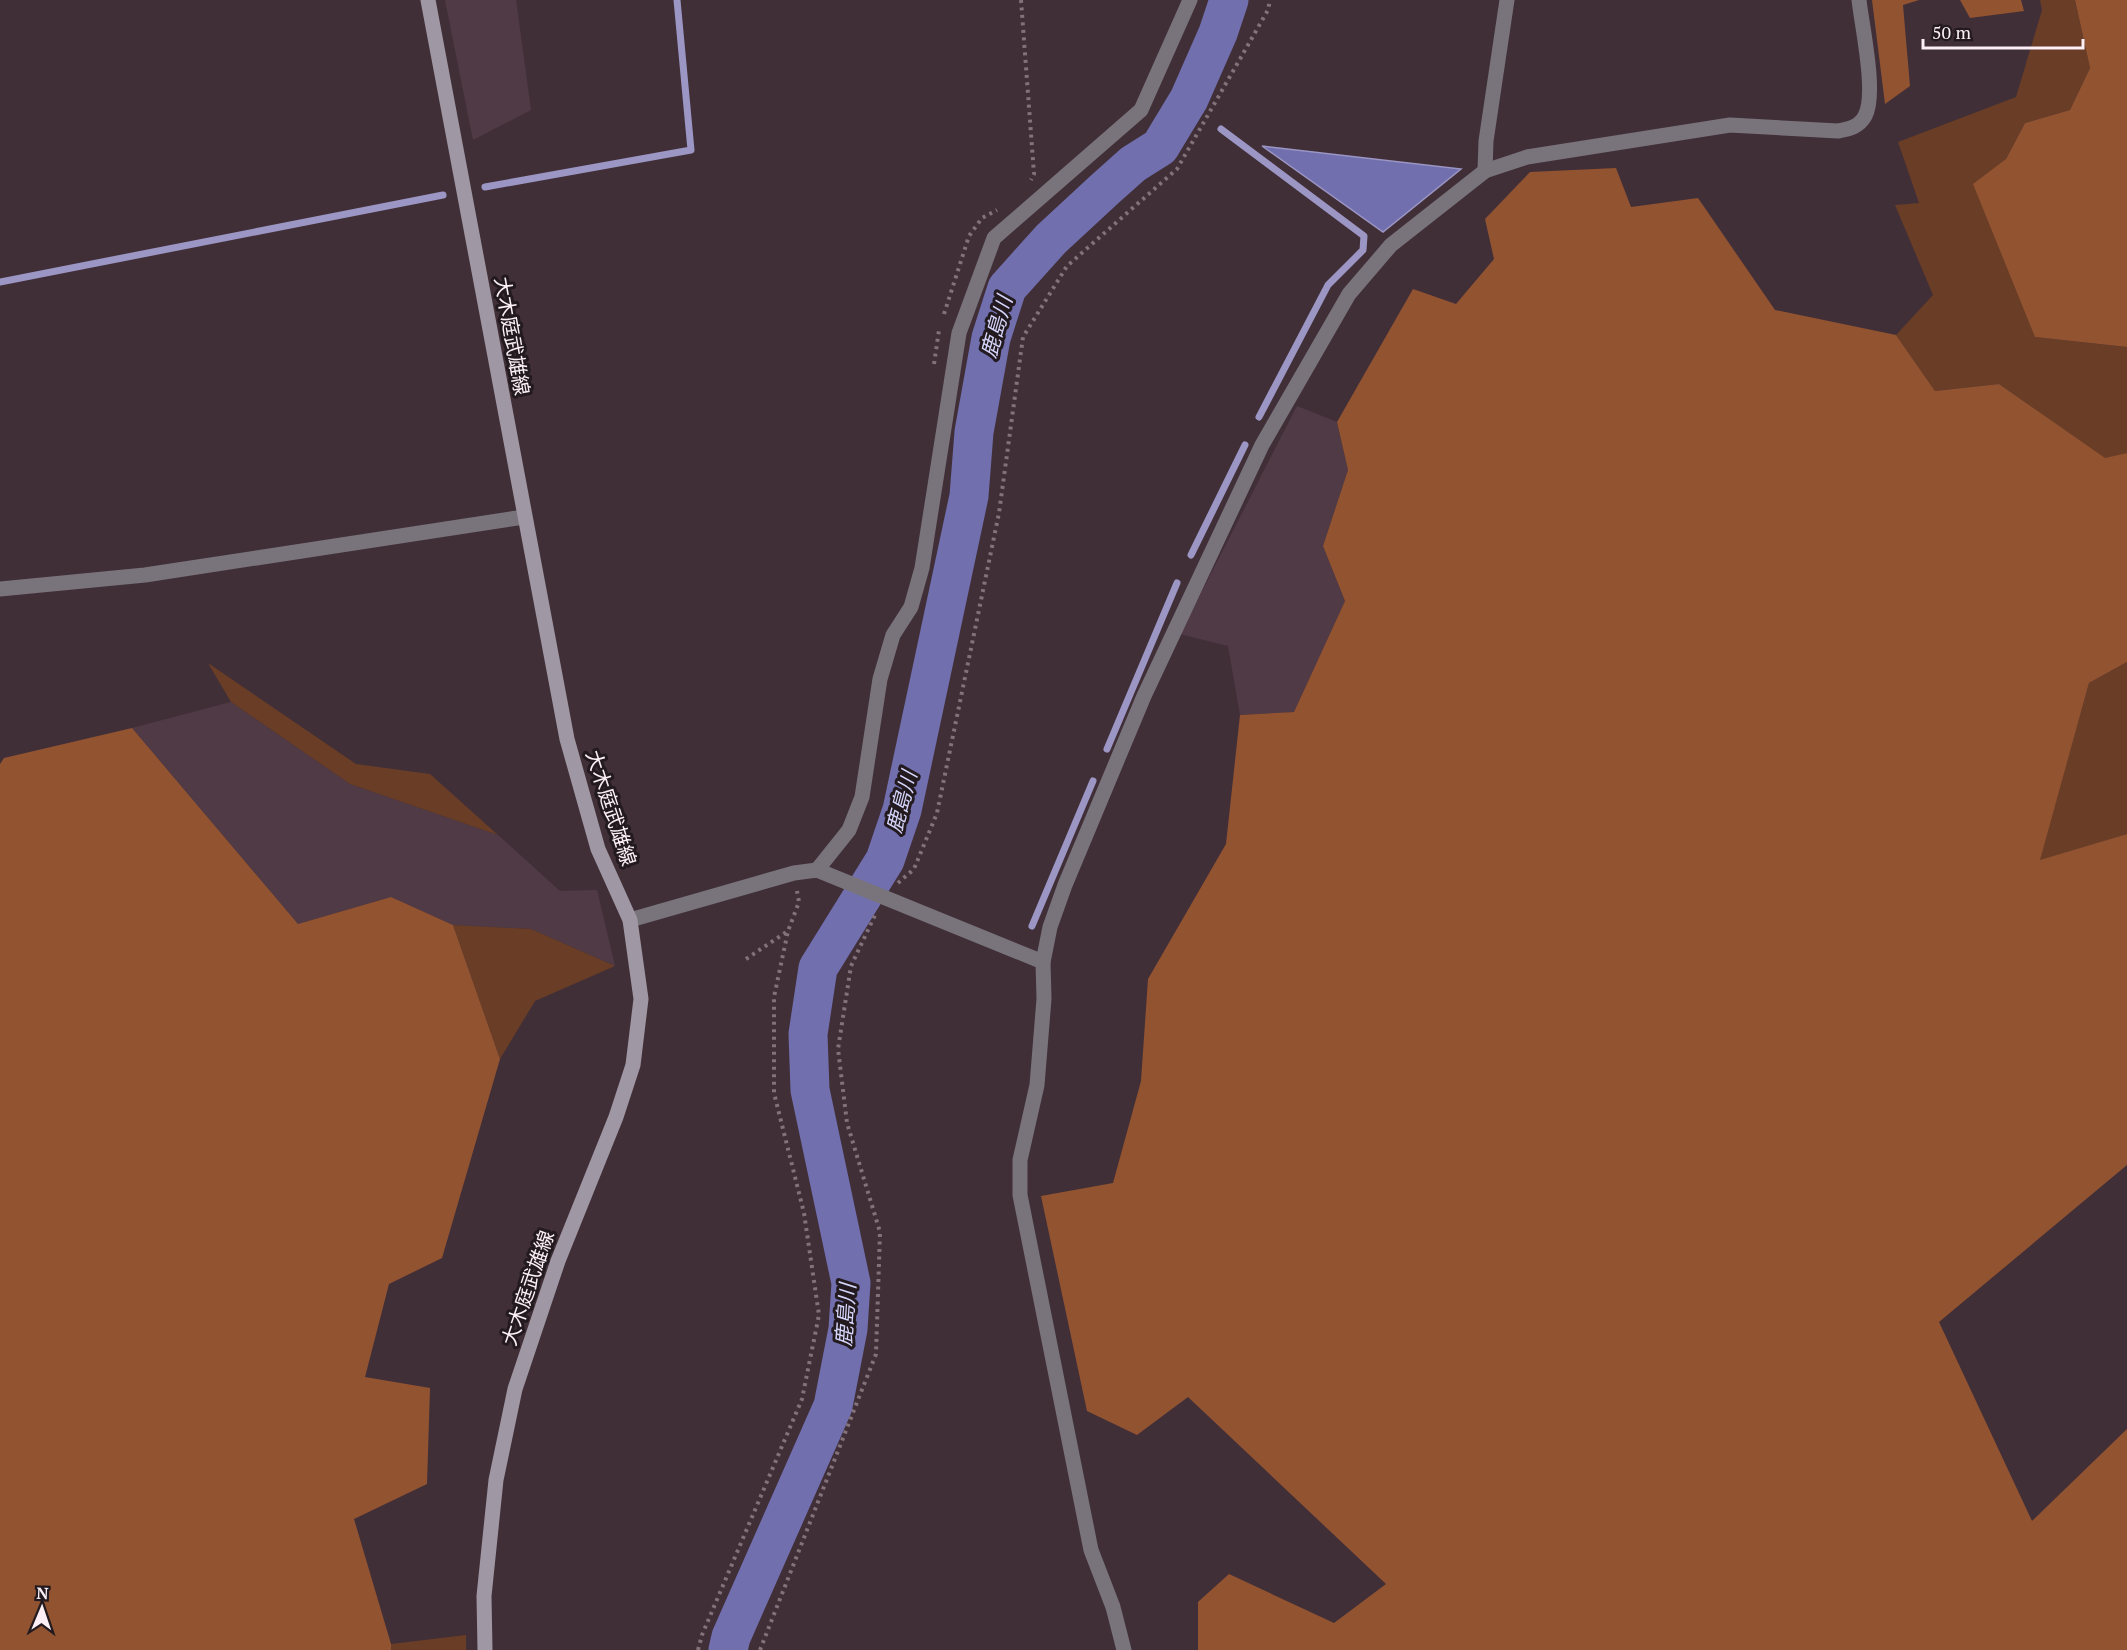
<svg xmlns="http://www.w3.org/2000/svg" width="2127" height="1650" font-family="'PT Serif','Noto Sans JP',serif">
<style>
.built{fill:#503a46}
.green{fill:#693d26}
.forest{fill:#925331}
.water{fill:#716fae;stroke:#9b96c4;stroke-width:1.5}
.lines{fill:none;stroke-linecap:round;stroke-linejoin:round}
.stream{stroke:#9b96c4;stroke-width:7}
.river{stroke:#716fae;stroke-width:39}
.path{stroke:#82727a;stroke-width:4;stroke-dasharray:3 4.5;stroke-linecap:butt}
.minor{stroke:#79747b;stroke-width:15}
.secondary{stroke:#9f97a3;stroke-width:15}
.labels{text-anchor:middle;stroke-width:6;stroke-linejoin:round;paint-order:stroke}
.street-label{font-size:20px;fill:#fcf0f6;stroke:#221a1e}
.water-label{font-size:21px;font-style:italic;fill:#d5d5fa;stroke:#221a1e}
</style>
<rect width="100%" height="100%" fill="#412f38"/>
<g class="built">
<path d="M445,0H516L531,110L473,140Z"/>
<path d="M1297,406L1337,422L1348,470L1323,546L1345,601L1294,712L1240,715L1228,646L1180,634Z"/>
<path d="M231,702L350,784L498,835L560,891L597,890L615,966L531,929L453,925L391,897L298,924L132,728Z"/>
</g>
<g class="green">
<path d="M2040,0H2075L2090,68L2070,110L2025,123L2006,159L2035,337L2127,347V453L2105,459L1999,384L1935,391L1896,335L1933,295L1895,205L1919,203L1898,142L2016,97L2042,10Z"/>
<path d="M2127,662V834L2039,861L2089,683Z"/>
<path d="M208,663L356,764L430,774L498,835L350,784L231,702Z"/>
<path d="M453,925L531,929L615,966L535,1001L500,1059Z"/>
<path d="M466,1635V1650H391V1644Z"/>
</g>
<g class="forest">
<path d="M1872,0H1919L1903,5L1910,86L1885,104Z"/>
<path d="M1960,0H2021L2024,11L1970,18Z"/>
<path d="M2075,0H2127V347L2035,337L1973,184L2006,159L2025,123L2070,110L2090,68Z"/>
<path d="M1616,168L1631,207L1698,198L1775,310L1896,335L1935,391L1999,384L2105,458L2127,453V662L2089,683L2040,860L2127,834V1165L1939,1322L2032,1521L2127,1429V1650H1198V1602L1229,1574L1334,1623L1386,1584L1188,1397L1137,1435L1087,1411L1041,1196L1113,1183L1141,1081L1148,979L1226,844L1240,715L1294,712L1345,601L1323,546L1348,470L1337,422L1413,289L1456,304L1494,259L1485,219L1530,172Z"/>
<path d="M132,728L298,924L391,897L453,925L500,1059L442,1258L389,1284L365,1377L430,1388L427,1484L354,1519L391,1644V1650H0V764L4,758Z"/>
</g>
<path class="water" d="M1262,146L1461,169L1383,232Z"/>
<g class="lines">
<g class="stream">
<path d="M1189,99L1200,111"/>
<path d="M1221,129L1364,236L1363,250L1328,285L1259,417"/>
<path d="M485,187L691,150L677,0"/>
<path d="M0,282L443,195"/>
<path d="M1191,555L1245,445"/>
<path d="M1107,749L1177,583"/>
<path d="M1032,926L1093,781"/>
</g>
<path class="river" d="M728,1650L731,1637L833,1406L848,1329L851,1283L810,1090L808,1034L818,968L885,860L902,810L969,496L974,432L991,338L1007,288L1051,239L1105,189L1133,164L1160,147L1189,99L1218,33L1229,0"/>
<g class="path">
<path d="M1021,0L1034,174L1031,180"/>
<path d="M944,314L969,236L982,218L997,210"/>
<path d="M934,364L939,330"/>
<path d="M898,883L914,869L937,813L999,513L1023,337L1067,266L1177,169L1268,10L1270,0"/>
<path d="M746,959L788,931L799,902L797,891"/>
<path d="M698,1650L702,1635L802,1399L819,1315L804,1213L774,1093V997L788,931"/>
<path d="M760,1650L876,1354L880,1232L847,1123L838,1049L851,966L876,913"/>
</g>
<g class="minor">
<path d="M1485,171L1486,141L1507,0"/>
<path d="M0,589L145,575L524,517"/>
<path d="M817,870L849,830L862,797L880,679L893,635L911,607L922,568L959,333L994,238L1141,110L1190,0"/>
<path d="M630,920L794,873L817,870L1043,962"/>
<path d="M1124,1650L1113,1607L1091,1550L1020,1195V1160L1037,1085L1044,999L1043,962L1050,927L1065,885L1144,696L1262,445L1349,294L1391,245L1485,171L1527,157L1730,125L1838,131C1849,129 1859,127 1865,116C1877,94 1862,27 1859,0"/>
</g>
<path class="secondary" d="M428,0L567,739L598,849L630,920L641,999L633,1065L616,1117L558,1261L515,1389L496,1480L484,1596L485,1650"/>
</g>
<g class="labels">
<g class="street-label">
<text transform="translate(512 336) rotate(80)" y="7">大木庭武雄線</text>
<text transform="translate(611 808) rotate(72)" y="7">大木庭武雄線</text>
<text transform="translate(528 1288) rotate(-71)" y="7">大木庭武雄線</text>
</g>
<g class="water-label">
<text transform="translate(997 327) rotate(-74)" y="7">鹿島川</text>
<text transform="translate(902 802) rotate(-75)" y="7">鹿島川</text>
<text transform="translate(846 1315) rotate(-86)" y="7">鹿島川</text>
</g>
</g>
<g transform="translate(42 1608) rotate(2)" stroke="#221a1e" stroke-width="4.5" paint-order="stroke">
<path d="M0-4.5L10 22L0 15L-10 22Z" fill="#fcf0f6"/>
<text y="-9" font-size="16" font-weight="bold" text-anchor="middle" fill="#fcf0f6">N</text>
</g>
<path d="M1923 39v9h160v-9" fill="none" stroke="#fcf0f6" stroke-width="3"/>
<text x="1932" y="39" font-size="18" fill="#fcf0f6" stroke="#221a1e" stroke-width="4.5" paint-order="stroke">50 m</text>
</svg>
